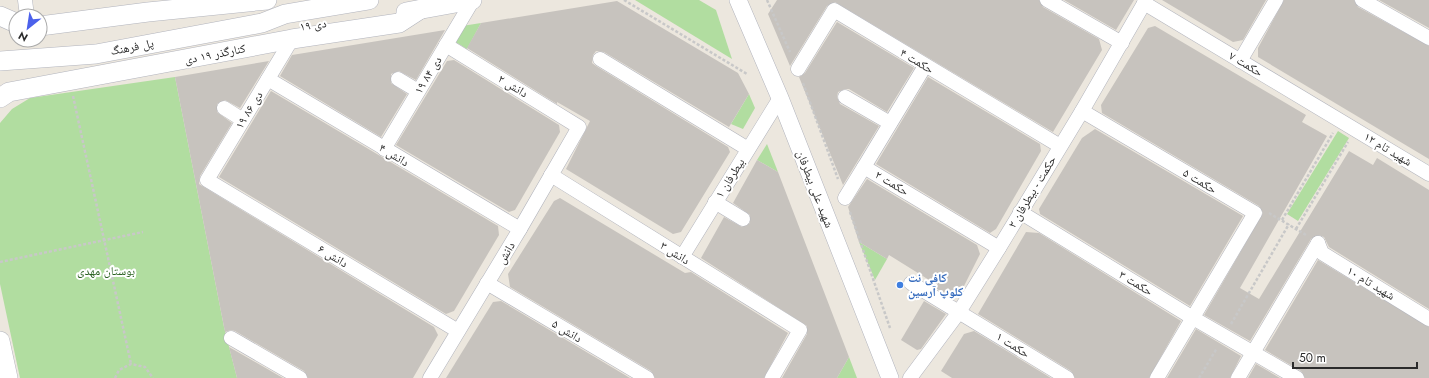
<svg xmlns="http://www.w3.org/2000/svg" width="1429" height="378" font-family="Jost,'Noto Naskh Arabic',sans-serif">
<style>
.green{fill:#b1dda0}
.building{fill:#c7c3be}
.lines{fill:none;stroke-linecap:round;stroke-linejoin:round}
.minor-casing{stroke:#b2b4bd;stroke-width:15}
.tertiary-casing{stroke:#b2b4bd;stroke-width:18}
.secondary-casing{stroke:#b2b4bd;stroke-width:20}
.path{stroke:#c8c8c8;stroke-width:2.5;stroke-dasharray:3 2;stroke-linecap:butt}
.minor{stroke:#fff;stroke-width:14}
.tertiary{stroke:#fff;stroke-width:17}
.secondary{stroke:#fff;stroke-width:19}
.shop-dot{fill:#3f7fe0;stroke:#fff;stroke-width:1.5}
.labels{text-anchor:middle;stroke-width:4;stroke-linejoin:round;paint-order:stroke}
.street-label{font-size:12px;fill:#2b2b2b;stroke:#fff}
.park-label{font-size:12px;fill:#2b6221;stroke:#fff}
.shop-label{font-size:12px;font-weight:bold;fill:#366cbe;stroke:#fff;text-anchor:start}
</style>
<rect width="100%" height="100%" fill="#ece7de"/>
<g class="green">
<path d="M635,0H699L716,10L732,59Z"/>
<path d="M481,23L467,49L454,41L462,26Z"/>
<path d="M175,77L224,327L237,378H20L0,284V123L12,109L30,98Z"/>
<path d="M749,94L755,108L743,129L731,124Z"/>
<path d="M1338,131L1349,138L1298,221L1287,214Z"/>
<path d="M767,144L778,172L757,160Z"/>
<path d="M859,242L887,259L875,280Z"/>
<path d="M849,357L857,378H837Z"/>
</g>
<g class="building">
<path d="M777,0H1039L1043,7L1099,39L1102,50L1053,132L835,2L827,6L790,66L768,14Z"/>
<path d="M1064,0H1134L1116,30Z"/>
<path d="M1162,0H1266L1243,40L1233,42Z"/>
<path d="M1284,0H1354L1358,7L1429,46V159L1258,57V48Z"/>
<path d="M1379,0H1429V28Z"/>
<path d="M617,1L738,73L749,94L729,127L604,52L596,51L593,55L592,63L596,66L728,147L730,152L681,232L673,234L566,169L590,121L557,102V104L467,48L481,23Z"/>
<path d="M837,22L914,68L887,112L849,89H845L838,92L837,97L840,104L879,126L843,185L799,77L805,73Z"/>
<path d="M1155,26L1306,115L1302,122L1327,136L1240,288L1259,299L1349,151L1373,165L1377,158L1429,190V309L1329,247L1324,237L1318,235L1311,239L1250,341L1204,315L1263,213L1259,206L1102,113L1101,105L1148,28Z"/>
<path d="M445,30L416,80L399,71L391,74V83L407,94L381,137L280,76L292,55Z"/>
<path d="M454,60L559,125L560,132L515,210L509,212L396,145L447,61Z"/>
<path d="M269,61L240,108L225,100L217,104V112L232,123L200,176L199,184L434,327L438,335L413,378H308L304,371L235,331L231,330L225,332L175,77Z"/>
<path d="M928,77L1040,144L1041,151L996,229L990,233L876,164Z"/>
<path d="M271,91L498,226L499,235L454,311L446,314L219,177Z"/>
<path d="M1095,129L1243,216L1190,306L1040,214L1039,209L1082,138Z"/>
<path d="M757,160L778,172L849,357L837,378H782L807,334V326L701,258L724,217L742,227L750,223V215L733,203Z"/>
<path d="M867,179L977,245L980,254L961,292L954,299L932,286L934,283L889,255L887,259L859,242L848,207Z"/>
<path d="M560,198L685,273L691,272L788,333L764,378H655L651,371L510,287L508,274L554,201Z"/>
<path d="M1026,232L1039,233L1181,321L1149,378H1075L1071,371L978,314Z"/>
<path d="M1318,260L1429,327V378H1305L1301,371L1265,350Z"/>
<path d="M501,301L630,378H446L493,302Z"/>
<path d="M924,301L946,314L921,349L917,350L901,340Z"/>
<path d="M1196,329L1241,356L1230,378H1167Z"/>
<path d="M974,331L1051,378H952L941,371L964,334Z"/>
<path d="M229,347L283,378H237Z"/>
<path d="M1256,364L1280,378H1248Z"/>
</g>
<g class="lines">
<g class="minor-casing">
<g id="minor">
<path d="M25,0L27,16"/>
<path d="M1047,0L1122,43"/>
<path d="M1362,0L1429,38"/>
<path d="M1144,3L1429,174"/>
<path d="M292,39L207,180L458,331"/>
<path d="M600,59L748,149"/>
<path d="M1240,61L1276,0"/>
<path d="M925,66L864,167L999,248"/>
<path d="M798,69L834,10L1060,146"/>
<path d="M268,79L520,229"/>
<path d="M398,79L418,91"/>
<path d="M845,97L890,123"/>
<path d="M224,108L243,120"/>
<path d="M1082,111L1255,213L1157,378"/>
<path d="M384,149L473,0"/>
<path d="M551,175L800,330L772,378"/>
<path d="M845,198L864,167"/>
<path d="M715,202L743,219"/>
<path d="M1020,212L1193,318L1297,378"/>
<path d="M1318,243L1322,253L1429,319"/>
<path d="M682,257L780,98"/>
<path d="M487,283L647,378"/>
<path d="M911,283L1067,378"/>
<path d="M231,338L300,378"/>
<path d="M430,378L520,229L579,127L446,45"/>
<path d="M910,378L959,312L999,248L1082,111L1146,0"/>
<path d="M1238,378L1318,243"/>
</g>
</g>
<g class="tertiary-casing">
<path id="tertiary" d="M738,0L780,98L890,378"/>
</g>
<g class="secondary-casing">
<g id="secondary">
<path d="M406,12L472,0"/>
<path d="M0,16L16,23"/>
<path d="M40,26L148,12L267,0"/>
<path d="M0,61L96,54L262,23L285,14L369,0"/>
<path d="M0,98L9,92L292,39L399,23L419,10"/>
<path d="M0,341L8,378"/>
</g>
</g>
<g class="path">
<path d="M624,0L747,74"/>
<path d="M767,0L790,52"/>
<path d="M803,83L838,179"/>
<path d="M73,96L131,364"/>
<path d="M850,212L890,328"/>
<path d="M1269,213L1306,235"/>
<path d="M1282,220L1333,133"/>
<path d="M1296,229L1348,142"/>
<path d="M0,262L143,232"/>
<path d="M1231,324L1289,224"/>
<path d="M115,378L119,370L131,364L145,367L153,378"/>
<path d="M1199,378L1217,348"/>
</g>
<use href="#minor" class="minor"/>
<use href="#tertiary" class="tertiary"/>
<use href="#secondary" class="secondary"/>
</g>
<circle class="shop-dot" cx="900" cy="285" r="4"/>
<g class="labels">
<g class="street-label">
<text transform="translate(313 25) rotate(-8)" y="4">۱۹ دی</text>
<text transform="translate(132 47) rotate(-11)" y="4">پل فرهنگ</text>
<text transform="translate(215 54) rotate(-11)" y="4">کنارگذر ۱۹ دی</text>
<text transform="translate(917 61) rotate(31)" y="4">حکمت ۴</text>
<text transform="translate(1246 64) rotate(31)" y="4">حکمت ۷</text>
<text transform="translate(428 75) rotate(-59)" y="4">۱۹ دی ۸۴</text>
<text transform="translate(513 86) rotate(31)" y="4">۲ دانش</text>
<text transform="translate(249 110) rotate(-59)" y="4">۱۹ دی ۸۶</text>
<text transform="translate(1388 149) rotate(31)" y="4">شهید تام ۱۲</text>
<text transform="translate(394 155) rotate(31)" y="4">دانش ۴</text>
<text transform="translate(730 178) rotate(-58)" y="4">بیطرفان ۱</text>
<text transform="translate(1200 181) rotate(31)" y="4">حکمت ۵</text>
<text transform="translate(892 183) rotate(31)" y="4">حکمت ۲</text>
<text transform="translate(815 189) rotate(69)" y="4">شهید علی بیطرفان</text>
<text transform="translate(1032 192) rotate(-59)" y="4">حکمت - بیطرفان ۲</text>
<text transform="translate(506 253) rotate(-59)" y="4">دانش</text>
<text transform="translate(675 253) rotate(32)" y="4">دانش ۳</text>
<text transform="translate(333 256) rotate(31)" y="4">۶ دانش</text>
<text transform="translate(1136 283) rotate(31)" y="4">حکمت ۳</text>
<text transform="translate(1371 283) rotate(31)" y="4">شهید تام ۱۰</text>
<text transform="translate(567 331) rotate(31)" y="4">دانش ۵</text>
<text transform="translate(1013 345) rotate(32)" y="4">حکمت ۱</text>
</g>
<g class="park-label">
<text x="106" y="275">بوستان مهدی</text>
</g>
<g class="shop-label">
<text x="908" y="282">کافی نت<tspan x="908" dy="14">کلوپ آرسین</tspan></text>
</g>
</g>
<g transform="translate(28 28) rotate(210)"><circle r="19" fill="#ffffff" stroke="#aaaaaa"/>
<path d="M0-3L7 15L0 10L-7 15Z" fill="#4c61eb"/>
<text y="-6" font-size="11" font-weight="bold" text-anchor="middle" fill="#2b2b2b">N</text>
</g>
<path d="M1293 362v6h124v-6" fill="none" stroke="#2b2b2b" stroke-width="2"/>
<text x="1299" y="362" font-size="12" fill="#2b2b2b" stroke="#ffffff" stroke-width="3" paint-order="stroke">50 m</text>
</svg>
